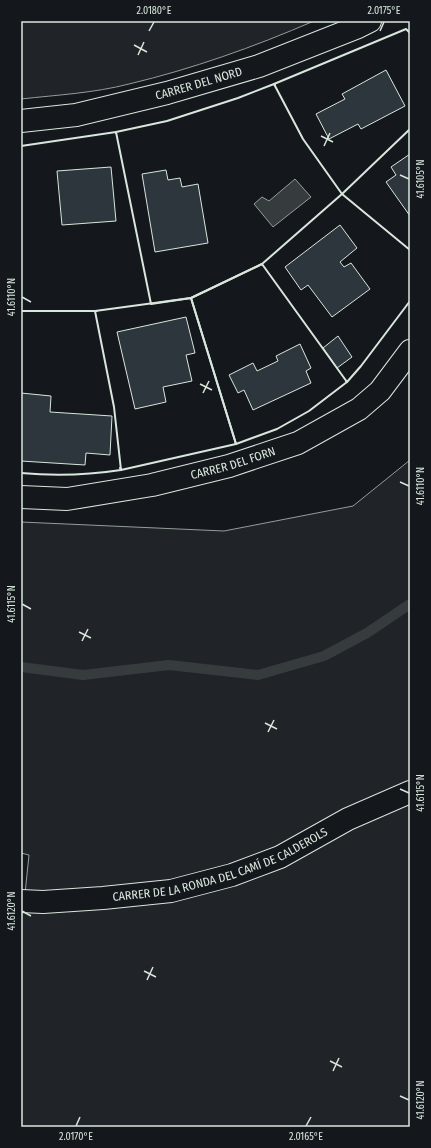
<svg xmlns="http://www.w3.org/2000/svg" width="431" height="1148" font-family="'Fira Sans Condensed',sans-serif">
<style>
.green{fill:#202428;stroke:#939e99}
.water{fill:#363b3e;stroke:#939e99}
.lines{fill:none;stroke-linecap:round;stroke-linejoin:round}
.stream{stroke:#363b3e;stroke-width:10}
.building{fill:#2c363c;stroke:#d8e6dc}
.street-casing{stroke:#d8e6dc;stroke-width:24}
.street{stroke:#14181c;stroke-width:22}
.wall{stroke:#d8e6dc;stroke-width:2}
.ticks{fill:none;stroke:#d8e6dc;stroke-width:1.5}
.labels{text-anchor:middle;stroke-width:3;stroke-linejoin:round;paint-order:stroke}
.street-label{font-size:12px;fill:#d8e6dc;stroke:#14181c}
.neatline{fill:none;stroke:#d8e6dc;stroke-width:1.5}
.ticks-label{font-size:10px;text-anchor:middle;fill:#d8e6dc}
</style>
<rect width="100%" height="100%" fill="#14181c"/>
<g class="green">
<path d="M21,21H314C254,47 192,69 129,84C94,93 57,95 21,99Z"/>
<path d="M410,460V1127H21V919L24,903L29,855L21,853V522L224,531L353,506Z"/>
</g>
<path class="water" d="M295,179L311,197L273,227L254,204L262,197L269,201Z"/>
<g class="lines">
<path class="stream" d="M21,667L83,675L169,665L258,675L324,656L367,633L410,604"/>
</g>
<g class="building">
<path d="M386,70L405,106L361,129L358,124L329,139L316,114L345,99L342,94Z"/>
<path d="M410,154V216L386,182L396,175L391,167Z"/>
<path d="M111,167L116,221L62,225L57,171Z"/>
<path d="M166,170L168,180L180,178L182,187L198,184L208,243L155,252L142,174Z"/>
<path d="M340,225L357,248L340,262L344,267L351,263L370,289L332,317L308,285L301,290L285,267Z"/>
<path d="M186,317L195,353L186,355L192,381L163,387L166,402L135,409L117,332Z"/>
<path d="M338,336L352,357L337,368L323,348Z"/>
<path d="M300,344L311,368L306,371L311,383L253,410L244,390L238,393L229,375L253,363L257,371L278,361L276,356Z"/>
<path d="M21,393L51,396L50,412L112,416L110,455L86,453L85,465L21,461Z"/>
</g>
<g class="lines">
<g class="street-casing">
<g id="street">
<path id="s1" d="M21,121L76,115L167,93L259,66L358,27L370,21"/>
<path id="s2" d="M21,497L67,499L152,485L229,466L298,443L359,409L380,391L410,351"/>
<path id="s3" d="M21,901L43,902L103,898L171,891L232,875L280,857L348,819L410,792"/>
</g>
</g>
<use href="#street" class="street"/>
<g class="wall">
<path d="M274,84L303,139L342,194L262,264L191,298L151,304L116,132L167,121L238,98Z"/>
<path d="M275,85L274,84L406,29L410,33"/>
<path d="M21,146L116,132V133"/>
<path d="M342,194L410,250"/>
<path d="M342,194L410,129"/>
<path d="M262,264L347,382L309,411L277,429L236,444L191,298Z"/>
<path d="M191,298L236,444L121,470L114,407L95,311Z"/>
<path d="M21,311H97"/>
<path d="M346,381L347,382L361,366L410,301"/>
<path d="M21,473C54,476 88,475 121,470L120,468"/>
</g>
</g>
<path class="ticks" d="M149,31L154,22M380,31L384,22M134,45L147,52M138,55L144,42M321,136L333,142M324,146L330,133M400,175L409,179M22,297L31,302M200,384L212,390M203,393L209,381M400,482L409,486M22,604L31,609M79,632L91,638M82,641L88,629M265,723L277,729M268,732L274,720M400,789L409,793M22,911L31,916M144,971L156,977M147,980L153,967M330,1061L342,1067M333,1071L339,1058M400,1096L409,1100M76,1126L80,1117M306,1126L311,1117"/>
<g class="labels">
<g class="street-label">
<text dy="4" stroke="none"><textPath href="#s1" startOffset="182">CARRER DEL NORD</textPath></text>
<text dy="4" stroke="none"><textPath href="#s2" startOffset="216">CARRER DEL FORN</textPath></text>
<text dy="4" stroke="none"><textPath href="#s3" startOffset="205">CARRER DE LA RONDA DEL CAMÍ DE CALDEROLS</textPath></text>
</g>
</g>
<rect width="431" height="1148" fill="none" stroke="#14181c" stroke-width="44"/>
<rect x="22" y="22" width="387" height="1104" class="neatline"/>
<g class="ticks-label">
<text x="154" y="14">2.0180°E</text>
<text x="384" y="14">2.0175°E</text>
<text transform="translate(420 179) rotate(-90)" y="4">41.6105°N</text>
<text transform="translate(11 297) rotate(-90)" y="4">41.6110°N</text>
<text transform="translate(420 486) rotate(-90)" y="4">41.6110°N</text>
<text transform="translate(11 604) rotate(-90)" y="4">41.6115°N</text>
<text transform="translate(420 793) rotate(-90)" y="4">41.6115°N</text>
<text transform="translate(11 911) rotate(-90)" y="4">41.6120°N</text>
<text transform="translate(420 1100) rotate(-90)" y="4">41.6120°N</text>
<text x="76" y="1140">2.0170°E</text>
<text x="306" y="1140">2.0165°E</text>
</g>
</svg>
